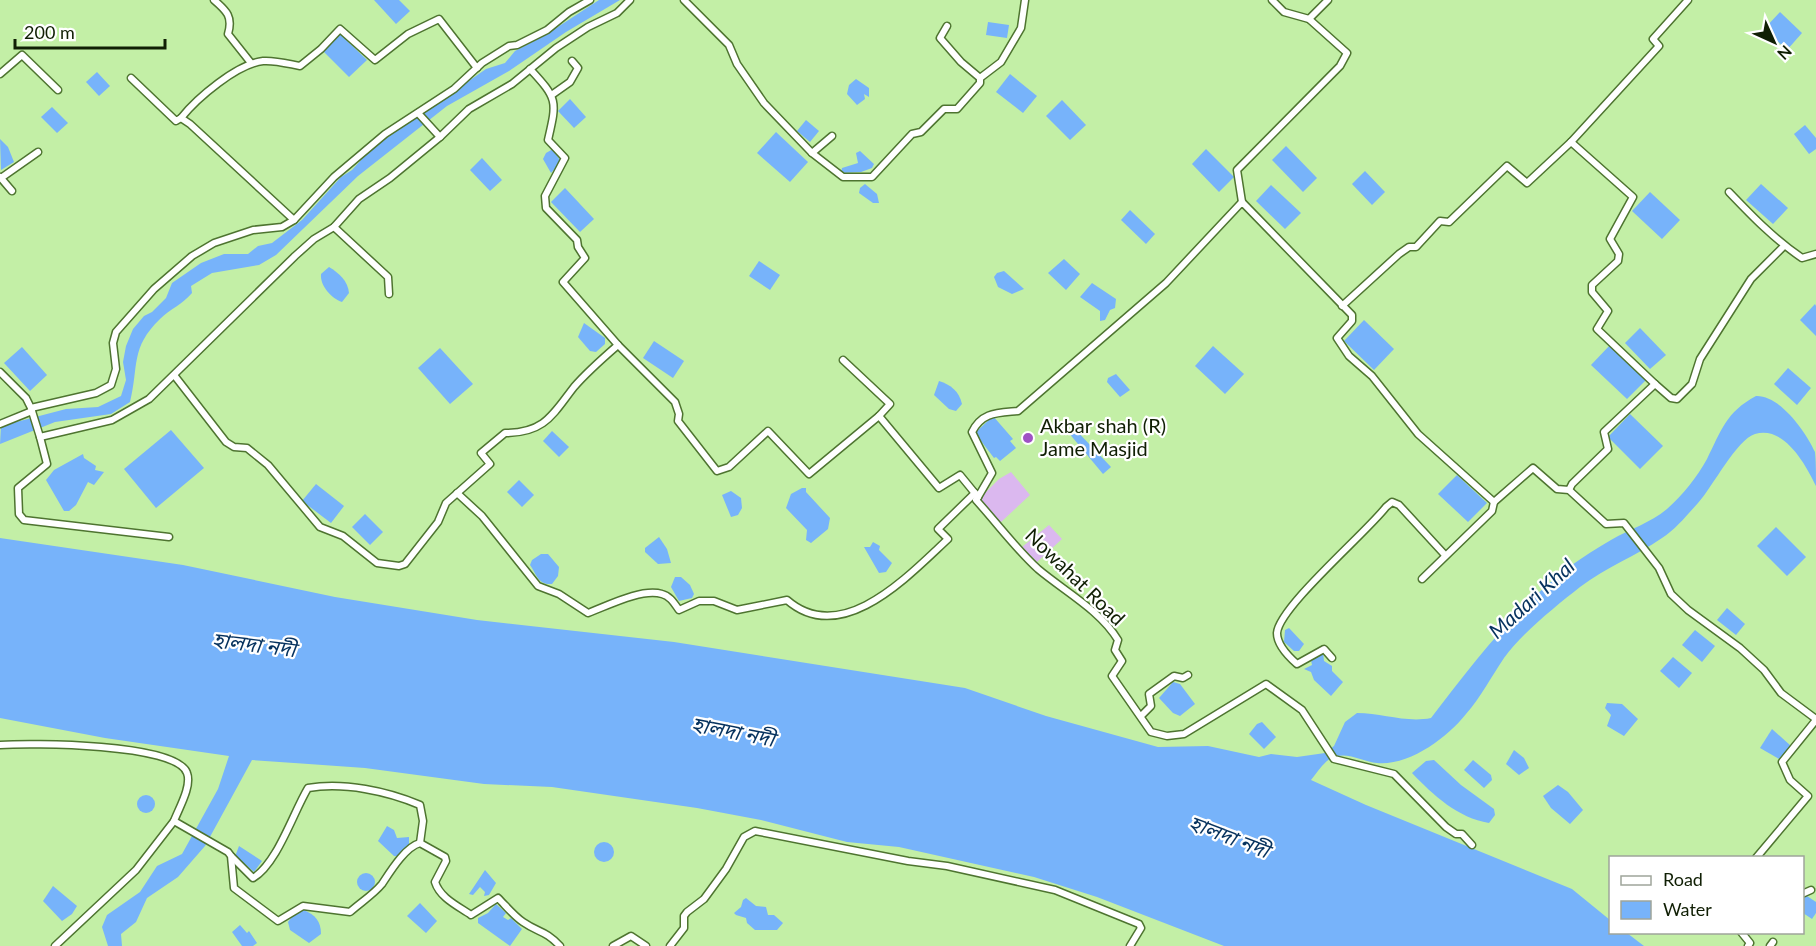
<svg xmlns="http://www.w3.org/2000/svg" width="1816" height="946" font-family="Lato,'Noto Sans Bengali',sans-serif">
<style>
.green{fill:#dbb8ef}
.water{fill:#77b3fa}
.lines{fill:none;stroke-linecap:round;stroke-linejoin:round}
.minor-casing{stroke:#4e7430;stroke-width:9}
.minor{stroke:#fff;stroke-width:6}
.poi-dot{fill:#9f52c4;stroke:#fff;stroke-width:2}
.labels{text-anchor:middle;stroke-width:4.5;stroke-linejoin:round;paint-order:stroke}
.poi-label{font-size:20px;fill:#101f04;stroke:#fff;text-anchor:start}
.street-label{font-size:20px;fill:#101f04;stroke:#fff}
.water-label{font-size:21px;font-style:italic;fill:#06325e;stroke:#fff}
</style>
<rect width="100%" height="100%" fill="#c3efa6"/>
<g class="green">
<path d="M1011,472L1030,495L1000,523L979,499L999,479Z"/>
<path d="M1049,525L1062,539L1037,562L1022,547Z"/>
</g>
<g class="water">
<path d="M374,0H399L410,11L396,24Z"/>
<path d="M599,0H620L566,32L509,71L447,106L358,176L276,255L259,265L212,273L191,286L192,293C183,304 170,309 160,319C130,348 139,366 130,402L111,414L55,422L0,444L1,426L66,409L98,407L121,396L126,380L123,362L126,346L133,329L144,316L152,312L166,298L172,283L201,263L224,254H248L258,246L272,243L302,220L341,177L352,170L371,149L486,69L505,63L515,51L544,36Z"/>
<path d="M1780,12L1802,33L1787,50L1764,29Z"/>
<path d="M988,22L1009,25L1007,38L986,35Z"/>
<path d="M339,33L367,60L349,77L322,50Z"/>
<path d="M97,72L110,86L99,96L86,82Z"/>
<path d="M1010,74L1037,96L1023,113L996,92Z"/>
<path d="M856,79L869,88V97L864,94L865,99L857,105L847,94L849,85Z"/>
<path d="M570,99L586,117L574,128L558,111Z"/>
<path d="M1062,100L1086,125L1070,140L1046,116Z"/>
<path d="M52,107L68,123L57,133L41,117Z"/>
<path d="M806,120L819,131L810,142L797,131Z"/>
<path d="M1805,125L1816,138V149L1809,154L1794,134Z"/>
<path d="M776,132L808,162L790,182L757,153Z"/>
<path d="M0,139L8,147L14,162L1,170Z"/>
<path d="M1286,146L1317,178L1303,192L1272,160Z"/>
<path d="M553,149L561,162L551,173L543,159L546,153Z"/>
<path d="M1206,149L1234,177L1219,192L1192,164Z"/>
<path d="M860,151L874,164L872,168L861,172L841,173L842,168L858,163L856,153Z"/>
<path d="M482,158L502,180L490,191L470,170Z"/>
<path d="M1365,171L1385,192L1372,205L1352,184Z"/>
<path d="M865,184L877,194L879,203H873L859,193L860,188Z"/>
<path d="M1761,184L1788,208L1773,224L1746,200Z"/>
<path d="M1271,185L1301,213L1285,229L1256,201Z"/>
<path d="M565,188L594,219L580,232L551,202Z"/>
<path d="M1650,192L1680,220L1662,239L1632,211Z"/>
<path d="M1130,210L1155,234L1146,244L1121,220Z"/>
<path d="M1064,259L1080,274L1066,290L1048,273Z"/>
<path d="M759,261L780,275L770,290L749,276Z"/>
<path d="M329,267C339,273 348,281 349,293L342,302C331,298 320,286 321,274Z"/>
<path d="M1004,271L1024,289L1012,294L998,287L994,277L997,273Z"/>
<path d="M1092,283L1116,299L1115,308L1110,310L1105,320L1100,321V311L1080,297Z"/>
<path d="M1815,304L1816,306V336L1800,320Z"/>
<path d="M1364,320L1394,349L1374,370L1344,341Z"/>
<path d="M584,323L605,338V344L596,352L590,351L578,337Z"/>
<path d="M1640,328L1666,355L1650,369L1625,343Z"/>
<path d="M654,341L684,361L673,378L643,358Z"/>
<path d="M1611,344L1647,379L1627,399L1591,365Z"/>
<path d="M1213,346L1244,374L1225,394L1195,366Z"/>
<path d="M22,347L47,375L30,391L4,363Z"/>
<path d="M440,348L473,384L450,404L418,368Z"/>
<path d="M1788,368L1811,388L1797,405L1774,384Z"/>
<path d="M1116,374L1130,390L1120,397L1107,382L1108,378Z"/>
<path d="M939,381C951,385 959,391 962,404L956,411L949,409L934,395Z"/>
<path d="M1756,396C1780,395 1806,432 1815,452C1816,461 1816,476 1816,486C1806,465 1784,425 1755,434C1737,439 1712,488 1698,503C1687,515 1676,529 1662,538C1636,556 1606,567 1580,587C1556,606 1522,633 1504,658C1491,677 1481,697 1466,714C1447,738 1409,766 1377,763C1365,762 1350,753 1337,756C1325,759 1319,770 1311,780L1366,805L1572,889L1610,920V932L1627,933L1644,946H1224L1097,897L1034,877L899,847L847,842L761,820L697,808L552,787L484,784L365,768L252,760L205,846L178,877L147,898L136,922L121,934L122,946H108L102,927L107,915L140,892L157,866L182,854L218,789L229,756L105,738L0,718V538L183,565L335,597L477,620L674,642L965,688L1046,716L1158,747L1208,746L1259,757L1271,754L1297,757L1325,753L1334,746L1345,722L1357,713C1382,713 1406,723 1431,718C1473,663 1514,609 1569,567C1583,557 1597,548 1611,540C1630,529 1650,523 1667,509C1683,495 1697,477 1707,459C1721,431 1726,412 1756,396Z"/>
<path d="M1630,414L1663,446L1640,469L1608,437Z"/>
<path d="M993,416L1013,439L1010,441L1016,448L1000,461L996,457L994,458L975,433Z"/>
<path d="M1073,427L1111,467L1103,474L1068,432Z"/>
<path d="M171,430L204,468L156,508L124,469Z"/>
<path d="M552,431L569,447L559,457L543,441Z"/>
<path d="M83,454L84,458L96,466L95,470L104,472L94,485L88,482L76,505L69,511H64L46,480L54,470Z"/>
<path d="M1457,475L1487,503L1468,522L1438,494Z"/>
<path d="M519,480L534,495L522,507L507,492Z"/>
<path d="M316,484L344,506L331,523L302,501Z"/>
<path d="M802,488H806V492L830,518L828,529L811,543L806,540L807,530L786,508L791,494Z"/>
<path d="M731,491L741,498L742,508L738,515L731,517L722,495Z"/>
<path d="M365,514L383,532L370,545L352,527Z"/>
<path d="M1776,527L1806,557L1787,576L1757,546Z"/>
<path d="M659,537L667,549L671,563L658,564L645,552V548Z"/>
<path d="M873,542L880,546L879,550L892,563L886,572L879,573L864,547H870Z"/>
<path d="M541,554H548L559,567L558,576L552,584C538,585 537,575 530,565L532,560Z"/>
<path d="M675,577H681L690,585L694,594L692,598L679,601L671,587Z"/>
<path d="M1727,608L1745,624L1736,635L1717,620Z"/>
<path d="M1289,628L1304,644L1299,651H1294L1284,642L1285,630Z"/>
<path d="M1695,630L1715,646L1702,662L1682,645Z"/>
<path d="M1323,652L1324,661L1332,666V671L1343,682L1331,696L1314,680L1311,672L1304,669L1312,665L1311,660Z"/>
<path d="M1673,657L1692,673L1679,688L1660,671Z"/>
<path d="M1173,682L1180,684L1195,704L1180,716L1173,713L1159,698Z"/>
<path d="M1607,703L1622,704L1638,719L1624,736L1607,726L1611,715L1605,708Z"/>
<path d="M1262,722L1276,737L1264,749L1249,734L1257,724Z"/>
<path d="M1772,729L1791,746L1781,760L1760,748Z"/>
<path d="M1514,750L1524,758L1529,768L1519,775L1506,764Z"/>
<path d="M1434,760L1461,785L1494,809L1495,815L1489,823C1458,818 1433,795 1412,773L1426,761Z"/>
<path d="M1473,760L1491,775L1492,780L1484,788L1464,770Z"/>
<path d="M1558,785L1568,792L1583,810L1570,824L1551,808L1543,796Z"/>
<circle cx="146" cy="804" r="9"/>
<path d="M387,826L394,830L397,838L409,837V848L402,857L394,856L378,841Z"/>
<circle cx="604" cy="852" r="10"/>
<path d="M239,846L262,861L254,872L245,864L242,867L233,862Z"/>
<path d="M485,870L496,883L489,895L484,896L485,892L480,887L473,895L469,894Z"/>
<circle cx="366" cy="882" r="9"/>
<path d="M53,886L77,906L72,914L62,921L43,901Z"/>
<path d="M1804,894L1816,902V913L1812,919L1803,913Z"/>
<path d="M746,898L756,906L766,907L768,915H774L783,923L777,930H755L747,923L746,918L736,915L734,913L741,907L743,900Z"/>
<path d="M420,903L437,921L426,933L407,916Z"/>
<path d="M496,904L506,913L503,917L508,920L511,918L522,929L510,946L478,923V918L488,913Z"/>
<path d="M304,910C315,915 321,921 321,934L309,943L290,930L288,922L295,913Z"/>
<path d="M240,925L247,933L249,931L257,943L253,946H242L232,932Z"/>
</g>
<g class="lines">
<g class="minor-casing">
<g id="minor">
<path d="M214,0C227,11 233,17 228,34L251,63"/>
<path d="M684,0L729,45L737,64L764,103L812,153"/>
<path d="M1309,19L1328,0"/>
<path d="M947,26L940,38L961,62L980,78"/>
<path d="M530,69C558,99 557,101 548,140L565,158L545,196L546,208L577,240L578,247L585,258L563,282L618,345L675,402L679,414L678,421L717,471L729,467L768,431L809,474L879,416"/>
<path d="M0,74L22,55L58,90"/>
<path d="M131,78L176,121L181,118L190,124L294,220"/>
<path d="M553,94L570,82L578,68L572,61"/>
<path d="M418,113L440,137"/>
<path d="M181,118C197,98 237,64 263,61C275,60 289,64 300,66L321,49L340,29L375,60L408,34L439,19L477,68"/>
<path d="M832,136L812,153L843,177H872L912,134L921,132L944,109H957L980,83V78L1001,62L1021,28L1025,0"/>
<path d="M1571,142L1659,46L1653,39L1688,0"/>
<path d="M0,177L12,191"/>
<path d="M1,178L38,152"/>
<path d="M1729,192C1752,216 1774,239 1802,258L1816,254"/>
<path d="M1242,202L1237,170L1340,66L1347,53L1309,19L1284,12L1272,0"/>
<path d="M334,227L388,277L389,294"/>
<path d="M1342,306L1399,254L1409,247H1416L1440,221L1449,222L1507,166L1527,183L1571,142L1633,197L1610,239L1619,254L1618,261L1592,285V292L1608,311L1597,329L1655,384"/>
<path d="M843,360L890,404L879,416L939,488L960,475L978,497L976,500C996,522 1016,549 1038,569C1064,591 1100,610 1118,640L1115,650L1122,661L1112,676L1151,732L1167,736L1184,734L1266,684L1302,710L1334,759L1394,774L1446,827L1456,834H1462L1472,845"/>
<path d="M0,372L26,398L31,408L96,393L111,385L116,369L113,343L116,332L154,289L192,256L214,243L253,230L282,227L294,220L334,177L385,134L454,89L482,63L509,46L517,45L547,30L569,12L590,0"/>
<path d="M174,375L226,442L234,447L247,448L268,465L320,527L343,536L377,563L399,566L405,564L438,522L446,503L490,464L481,453L505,433C545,433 553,414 574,387C587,372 603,358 618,345"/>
<path d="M31,408L40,437L112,420L149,399L295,256L314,239L334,227L359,199L390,178L440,137L469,109L512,84L556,48L588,27L617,13L630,0"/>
<path d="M0,424L32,411"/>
<path d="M40,437L47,464L18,488L19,514L24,520L169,537"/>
<path d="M1569,490L1572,484L1608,449L1604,432L1655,384L1671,398L1677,399L1692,384L1700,359L1751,279L1784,246"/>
<path d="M457,493L482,516L538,586L559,594L588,613C607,606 641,588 662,594C670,596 674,603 679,610L699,601H714L737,610L787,600C842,648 909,575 948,539L938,529L975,493"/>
<path d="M978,497L992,473L972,432C982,412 997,413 1018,411L1166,283L1242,202L1352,315V321L1337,338L1349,356L1372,376L1418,434L1494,502L1533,468L1557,489L1569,490L1606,524L1624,523L1659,568L1671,594L1688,610L1740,648L1764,670L1781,693L1816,719"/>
<path d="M1422,579L1492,511L1494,502"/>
<path d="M1332,658L1324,649L1297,664C1289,657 1277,645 1277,633C1279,607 1367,532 1386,507L1392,502L1399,505L1445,555"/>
<path d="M1141,716L1151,706L1149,694L1174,676L1183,678L1188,675"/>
<path d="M0,745C30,743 177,743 187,773C192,786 179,808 174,821L228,852L231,856L234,888L278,921L303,906L350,912C360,903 374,894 382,884C390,872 405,847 420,843L445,857L446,861L435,882C440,898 458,906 471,915L498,898C506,906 514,916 523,922C539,933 545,930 560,946"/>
<path d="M232,857L253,878C277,864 293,813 308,788C344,782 387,791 420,805L423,821L420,843"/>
<path d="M1756,858L1808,796L1790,780L1782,762L1816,720"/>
<path d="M1802,894L1811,890"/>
<path d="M1741,932L1750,943L1748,946"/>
<path d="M55,946L136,870L174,821"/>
<path d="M613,946L631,936L646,946"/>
<path d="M670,946L684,928V916L687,912L704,899L726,869L744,837L755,831L908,861L947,866L1055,890L1139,924L1141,928L1130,946"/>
<path d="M1770,946L1773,942"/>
</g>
</g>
<use href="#minor" class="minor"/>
</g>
<circle class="poi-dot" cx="1028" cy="438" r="6"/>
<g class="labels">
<g class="poi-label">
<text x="1040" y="433">Akbar shah (R)<tspan x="1040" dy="23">Jame Masjid</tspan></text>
</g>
<g class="street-label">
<text transform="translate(1075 577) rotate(44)" y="7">Nowahat Road</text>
</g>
<g class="water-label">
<text transform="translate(1532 599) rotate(-42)" y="7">Madari Khal</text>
<text transform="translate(254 645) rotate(7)" y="7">হালদা নদী</text>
<text transform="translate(733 732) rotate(11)" y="7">হালদা নদী</text>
<text transform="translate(1229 837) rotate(21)" y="7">হালদা নদী</text>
</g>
</g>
<rect x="1609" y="856" width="195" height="78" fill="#ffffff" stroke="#9fa59b" stroke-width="1.5"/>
<rect x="1621" y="876" width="30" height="9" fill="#ffffff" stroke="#9fa59b" stroke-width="1.5"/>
<text x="1663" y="886" font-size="18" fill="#101f04">Road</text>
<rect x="1621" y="901" width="30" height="18" fill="#77b3fa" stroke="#9fa59b" stroke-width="1.5"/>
<text x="1663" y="916" font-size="18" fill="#101f04">Water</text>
<g transform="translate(1774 42) rotate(135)" stroke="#ffffff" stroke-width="4.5" paint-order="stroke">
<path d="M0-4.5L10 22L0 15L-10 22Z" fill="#101f04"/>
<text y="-9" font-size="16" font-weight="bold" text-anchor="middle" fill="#101f04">N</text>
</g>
<path d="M15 39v9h150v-9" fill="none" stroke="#101f04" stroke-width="3"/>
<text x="24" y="39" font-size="18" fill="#101f04" stroke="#ffffff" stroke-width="4.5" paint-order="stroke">200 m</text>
</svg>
